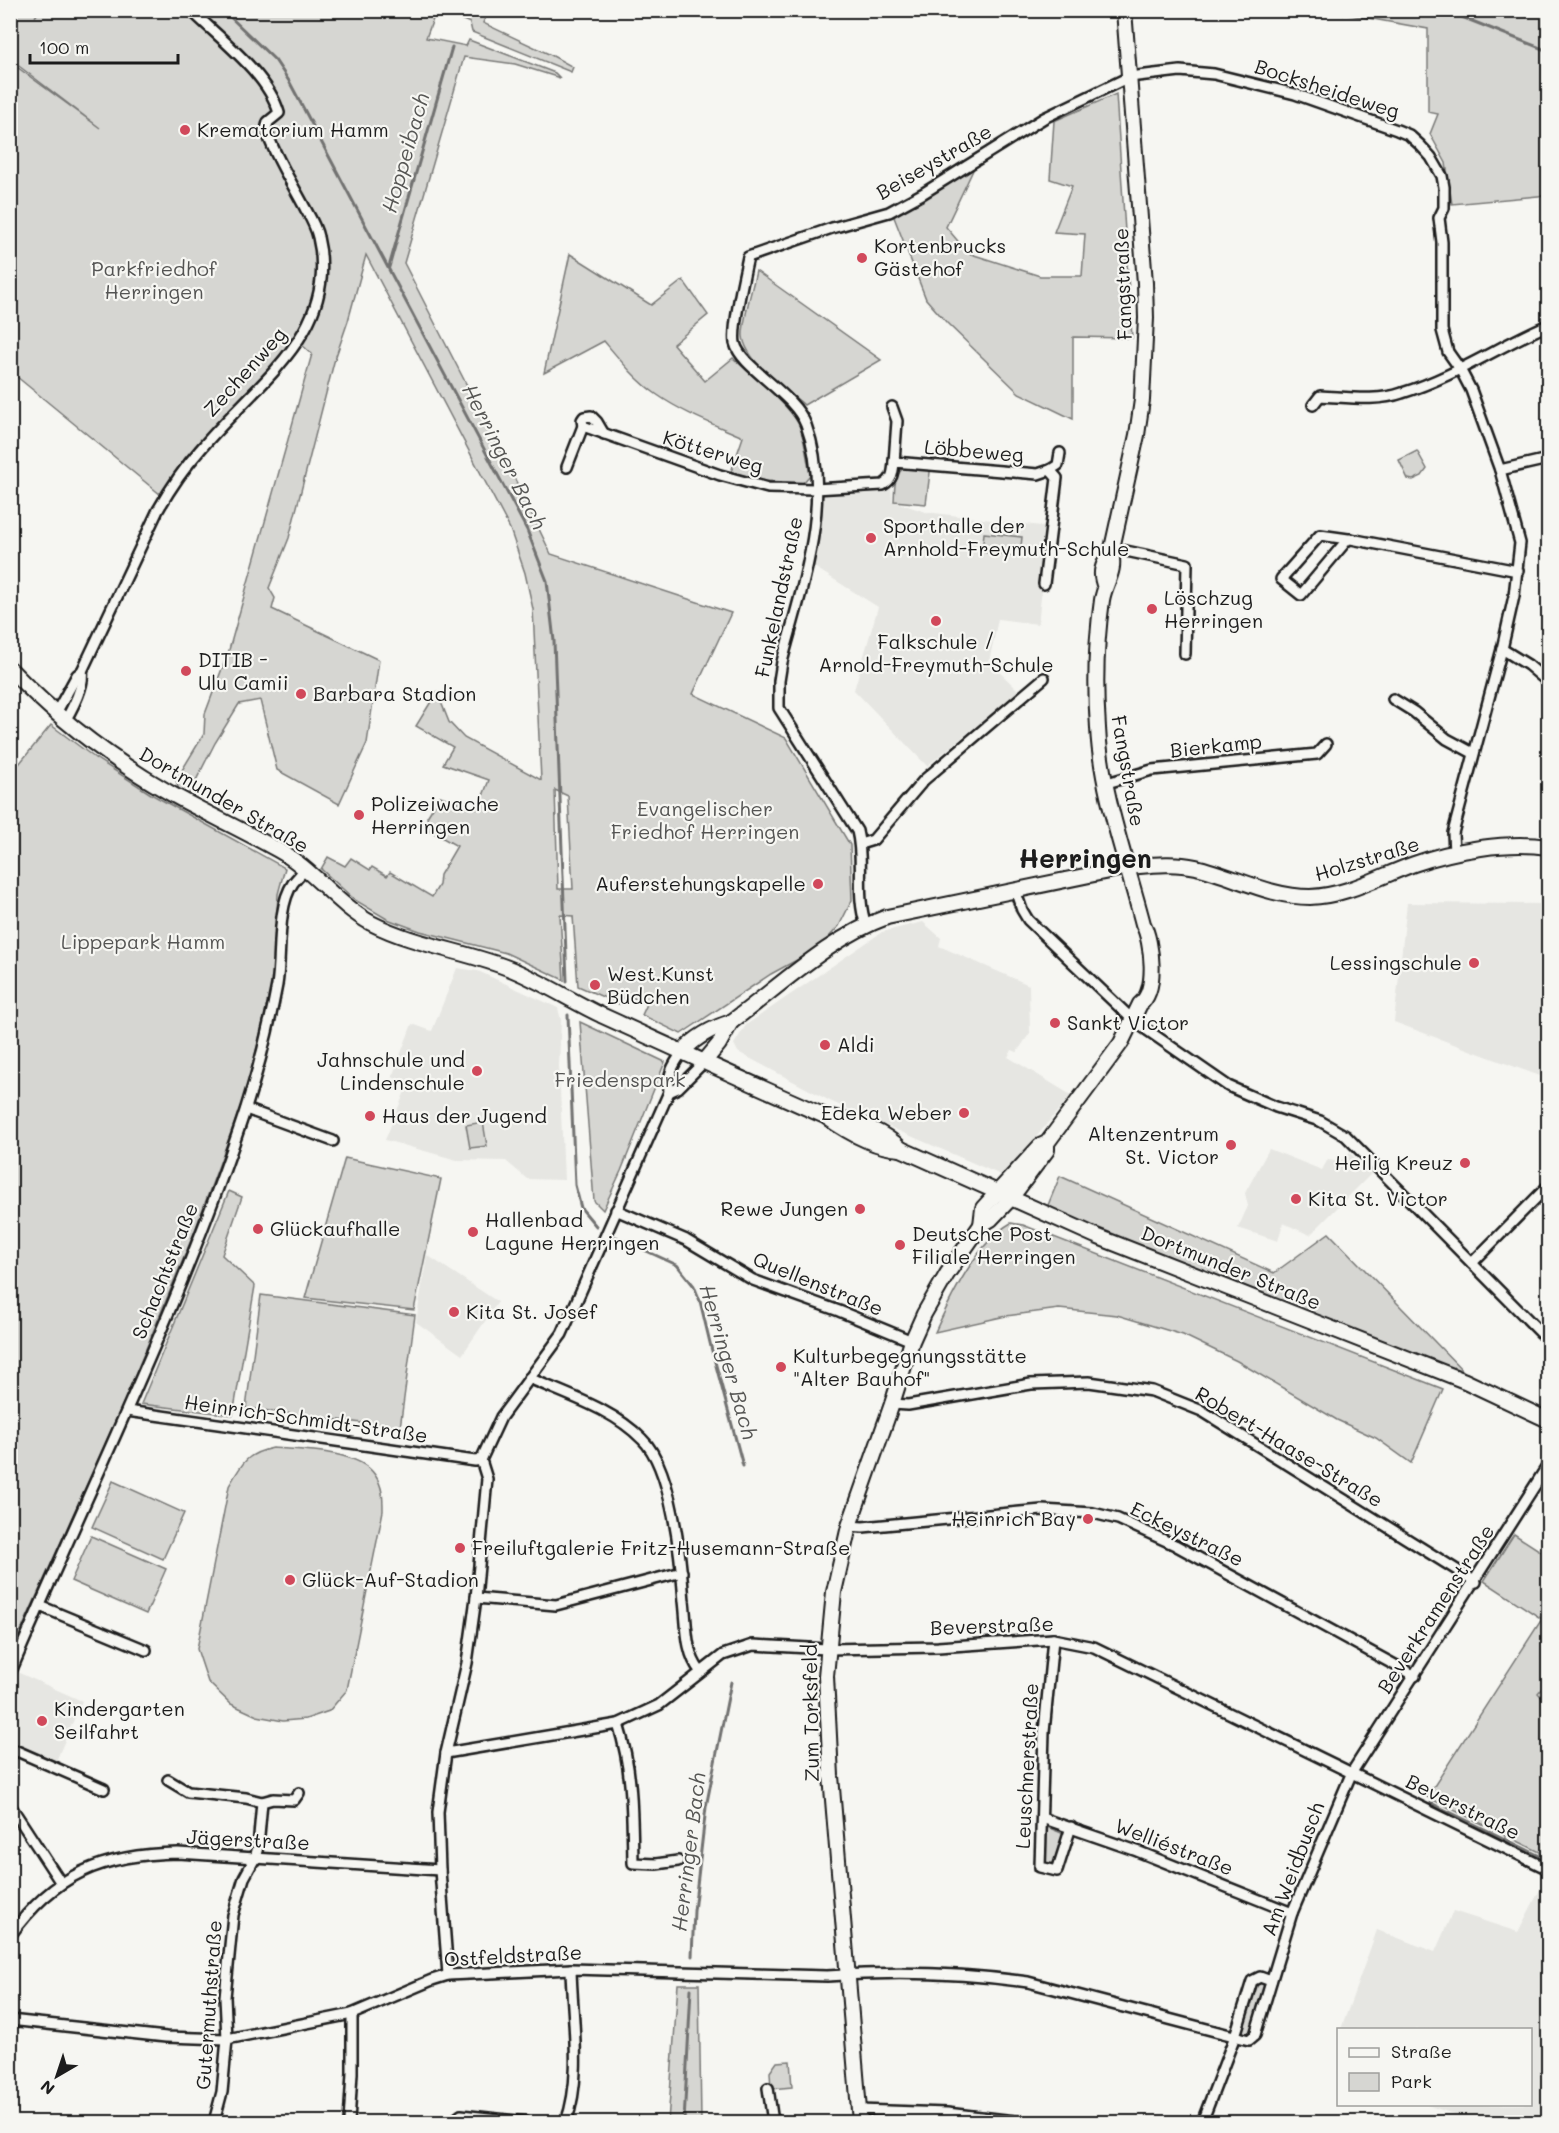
<svg xmlns="http://www.w3.org/2000/svg" width="1559" height="2133" font-family="Mali,sans-serif">
<style>
.built{fill:#e6e6e2}
.green{fill:#d6d6d2;stroke:#797977;stroke-width:1.5;fill-rule:evenodd}
.lines{fill:none;stroke-linecap:round;stroke-linejoin:round}
.stream{stroke:#727271;stroke-width:3}
.street-casing{stroke:#1c1c1c;stroke-width:14}
.secondary-casing{stroke:#1c1c1c;stroke-width:18}
.street{stroke:#f6f6f2;stroke-width:9}
.secondary{stroke:#f6f6f2;stroke-width:14}
.poi-dot{fill:#d1495b;stroke:#f6f6f2;stroke-width:2}
.labels{text-anchor:middle;stroke-width:4.5;stroke-linejoin:round;paint-order:stroke}
.street-label{font-size:20px;fill:#1c1c1c;stroke:#f6f6f2}
.poi-label{font-size:20px;fill:#1c1c1c;stroke:#f6f6f2;text-anchor:start}
.park-label{font-size:20px;fill:#545453;stroke:#f6f6f2}
.water-label{font-size:21px;font-style:italic;fill:#565654;stroke:#f6f6f2}
.district-label{font-size:26px;font-weight:bold;fill:#1c1c1c;stroke:#f6f6f2}
</style>
<rect width="100%" height="100%" fill="#f6f6f2"/>
<filter id="ink" filterUnits="userSpaceOnUse"><feTurbulence type="fractalNoise" baseFrequency=".0167" numOctaves="2"/><feDisplacementMap in="SourceGraphic" scale="12" xChannelSelector="R" yChannelSelector="G"/><feConvolveMatrix kernelMatrix="1 2 1 2 8 2 1 2 1" color-interpolation-filters="sRGB"/></filter>
<g filter="url(#ink)">
<g class="built">
<path d="M891,482L892,501L926,512L1049,527L1038,624L998,619L989,662L1019,691L927,766L854,690L878,607L811,565L817,491Z"/>
<path d="M1407,903L1548,904V1055L1540,1076L1394,1022Z"/>
<path d="M923,922L941,938L939,946L1029,985L1030,1033L1017,1052L1012,1050L1008,1057L1071,1095L1013,1165L1001,1175L832,1102L738,1052L734,1044L746,1025L882,932Z"/>
<path d="M457,968L478,971L558,1008L561,1020L559,1066L564,1180L527,1179L506,1161L457,1160L385,1140L408,1084L392,1077L412,1024L432,1031Z"/>
<path d="M1269,1149L1322,1170L1328,1159L1340,1161L1350,1153L1371,1174L1310,1235L1283,1223L1278,1241L1238,1228L1248,1206L1245,1193Z"/>
<path d="M427,1255L498,1302L462,1355L416,1322Z"/>
<path d="M17,1672L82,1701L56,1761L11,1741V1688Z"/>
<path d="M1548,1874V2111L1543,2122H1477L1427,2105L1530,2104V2030L1341,2029L1377,1930L1435,1952L1453,1911L1518,1932Z"/>
</g>
<g class="green">
<path d="M40,10L436,11L426,38L466,46L469,40L555,73L560,78L515,64L464,57L404,263L511,471L551,554L731,613L693,694L786,738L850,845L852,900L839,926L819,948L771,974L681,1034L642,1015L647,1004L625,994L619,1004L578,986L573,916L560,915L564,980L506,953L420,931L387,919L355,900L321,869L328,857L345,866L351,858L370,870L372,867L387,876L390,872L432,897L439,885L440,875L457,846L429,830L427,817L440,796L478,809L489,780L443,764L453,747L416,726L437,692L449,722L464,738L541,780L533,609L525,573L510,529L366,255L348,321L334,362L289,538L269,588L275,598L272,609L379,660L367,743L339,804L277,770L260,700L239,704L215,743L187,798L180,794L176,780L204,734L205,714L229,650L312,354L302,345L309,313L290,345L243,398L161,495L11,372L10,62L100,128L11,60V11H39L35,17ZM555,790L568,796L573,889H558Z"/>
<path d="M442,11H488L483,23L551,55L573,67L571,72L472,32L470,23Z"/>
<path d="M1329,11H1548V195L1452,204L1446,163L1430,134L1438,114L1428,112V29Z"/>
<path d="M1116,94L1132,338L1073,337V419L1019,393L947,323L926,299L892,212L942,188L974,168L946,227L968,253L1040,276H1082L1085,234L1054,232L1072,186L1050,179L1054,121Z"/>
<path d="M570,254L651,305L683,280L708,315L673,344L705,381L733,358C750,374 789,404 799,425C805,440 807,459 810,475L803,483L766,481L731,472L743,437C713,424 683,413 656,394C636,380 620,360 604,341L544,373Z"/>
<path d="M756,271L881,360L804,405C786,389 745,361 743,336C742,323 753,286 756,271Z"/>
<path d="M1417,451L1427,469L1422,476L1413,480L1408,479L1399,460Z"/>
<path d="M906,467L927,469L930,472L926,504L894,501C895,488 893,473 906,467Z"/>
<path d="M984,533L1022,537L1020,556L982,552Z"/>
<path d="M51,725L95,758L151,794L285,868L278,894L273,980L247,1089L194,1233L126,1397L11,1653L10,775Z"/>
<path d="M580,1022L665,1062L621,1171L603,1210L594,1201Z"/>
<path d="M483,1122L487,1146L470,1148L466,1125Z"/>
<path d="M345,1158L441,1179L414,1310L305,1298Z"/>
<path d="M1060,1176L1274,1273L1329,1233L1468,1376L1046,1210Z"/>
<path d="M229,1191L242,1197L222,1255L255,1286L233,1415L141,1404Z"/>
<path d="M1011,1223L1023,1225L1443,1389L1411,1463L1376,1438L1337,1420L1237,1361L1183,1335L1117,1315L1059,1309L1006,1316L935,1332C951,1297 977,1242 1011,1223Z"/>
<path d="M261,1295L415,1315L400,1428L246,1408Z"/>
<path d="M273,1448C301,1450 359,1450 375,1475C383,1487 383,1498 383,1511L347,1690L329,1711L306,1719L283,1721L257,1716L231,1704L208,1682L197,1649L229,1486C242,1463 247,1453 273,1448Z"/>
<path d="M113,1481L184,1513L163,1559L92,1527Z"/>
<path d="M1514,1534L1548,1556V1681L1538,1693L1548,1704V1856L1427,1797L1542,1619L1484,1581Z"/>
<path d="M91,1536L166,1569L146,1614L71,1581Z"/>
<path d="M1047,1827L1064,1834L1054,1866L1044,1862L1045,1828Z"/>
<path d="M1261,1982L1265,1987L1252,2033L1248,2035L1244,2034L1242,2030L1256,1984Z"/>
<path d="M678,1984H699L701,2122H668Z"/>
<path d="M790,2061L792,2087L771,2089L770,2072L777,2062Z"/>
</g>
<g class="lines">
<g class="stream">
<path d="M223,10L275,60L289,81L527,530L547,581L554,641L567,981"/>
<path d="M1399,10L1402,11"/>
<path d="M462,11V10"/>
<path d="M1462,17L1548,51"/>
<path d="M389,267L452,47"/>
<path d="M568,1015L575,1185L581,1208L596,1226"/>
<path d="M616,1237L677,1265L694,1286L700,1301L711,1347L743,1466"/>
<path d="M1431,1803L1548,1860"/>
<path d="M692,1956L694,1911L706,1807L731,1682"/>
<path d="M684,2122L691,1989"/>
</g>
<g class="street-casing">
<g id="street">
<path d="M1313,405L1320,396C1346,397 1377,402 1402,393C1454,377 1499,346 1548,325"/>
<path d="M892,407L897,421L894,462"/>
<path d="M583,426L582,420L584,417L591,416L597,422L604,434"/>
<path d="M567,467L583,426L720,475L768,488L815,489L883,485C893,479 893,473 894,462L1038,474L1050,470L1057,478L1044,584"/>
<path d="M1050,470L1058,465L1060,453"/>
<path d="M1500,470L1548,459"/>
<path d="M1348,539L1301,595L1281,579L1320,535L1348,539H1351L1518,571"/>
<path d="M1112,548L1187,564L1185,654"/>
<path d="M1502,649L1528,665L1548,682"/>
<path d="M1393,699L1414,712L1447,739L1473,753"/>
<path d="M56,713L77,675L82,671L158,510C170,489 184,468 200,450C253,385 341,333 318,237C316,227 310,217 305,208C292,183 275,157 266,130L268,122L279,113C268,74 220,39 191,10"/>
<path d="M65,721C72,709 85,684 82,671"/>
<path d="M1107,783L1152,770L1317,754L1326,744"/>
<path d="M860,844L873,840L924,780L1044,678"/>
<path d="M1015,890L1022,910L1028,920L1134,1021L1228,1086L1276,1107L1320,1121L1346,1136L1548,1340"/>
<path d="M866,925C855,894 865,862 857,831L779,708V681L782,662C801,589 834,500 806,425C794,393 741,368 735,343C732,327 744,275 748,257L832,228L889,212L922,194L1044,118L1129,77L1180,71L1214,74L1295,94L1397,130L1409,135L1420,145L1431,157L1442,176L1444,187V208L1439,218L1442,242V330L1448,352L1460,369L1471,390L1500,470L1520,543L1514,596L1502,649L1453,833L1454,853"/>
<path d="M669,1092L678,1088L704,1062"/>
<path d="M246,1109L333,1141"/>
<path d="M616,1210L686,1240L753,1280L839,1311L912,1341"/>
<path d="M1472,1263L1548,1186"/>
<path d="M529,1378C567,1395 613,1409 642,1439C672,1467 681,1560 684,1601C687,1625 685,1652 700,1671"/>
<path d="M892,1404L908,1405L1031,1384L1089,1382L1152,1391L1202,1411L1476,1582"/>
<path d="M127,1411L475,1461L481,1460"/>
<path d="M849,1526L863,1527L1042,1510L1093,1513L1118,1519L1175,1545L1415,1676"/>
<path d="M476,1598L556,1605L682,1572"/>
<path d="M40,1606L146,1650"/>
<path d="M1053,1639L1044,1732L1040,1867L1057,1871L1071,1827"/>
<path d="M10,1674C90,1486 182,1303 246,1108C259,1067 269,1028 277,985C282,955 276,908 293,883C297,878 302,873 305,869"/>
<path d="M618,1724C633,1771 632,1814 633,1863L656,1864L678,1861"/>
<path d="M10,1748L104,1789"/>
<path d="M446,1753L618,1724L659,1705L723,1655L753,1645L827,1649L938,1647L1053,1639L1094,1647L1548,1869"/>
<path d="M168,1780L188,1792L246,1798L262,1802L273,1799L294,1800L299,1793"/>
<path d="M10,1805L61,1883"/>
<path d="M1042,1818L1137,1851L1292,1913"/>
<path d="M10,1936C54,1874 103,1854 178,1853L440,1870"/>
<path d="M448,1975L440,1870L438,1812L446,1753L467,1663L476,1598L487,1479L481,1460L501,1417L562,1334L669,1092C667,1075 673,1065 683,1051"/>
<path d="M10,2020L166,2037L227,2039L352,2014L432,1980L448,1975L571,1969L827,1976C894,1971 962,1973 1028,1982L1249,2040L1255,2035L1292,1913L1352,1772L1548,1465"/>
<path d="M768,2088L773,2122"/>
<path d="M859,2110L947,2113L1023,2122"/>
<path d="M214,2122L222,2092L227,2039L225,1997L233,1915L244,1878L255,1858L258,1847L262,1802"/>
<path d="M349,2122L352,2073V2014"/>
<path d="M452,2122L461,2115L526,2122"/>
<path d="M566,2122C583,2075 572,2019 571,1969"/>
<path d="M1202,2122L1235,2036L1252,1981L1260,1977L1271,1981"/>
</g>
</g>
<g class="secondary-casing">
<g id="secondary">
<path d="M1105,587C1099,573 1102,565 1111,553L1137,435L1142,400L1146,318L1145,283L1124,10"/>
<path d="M10,669C58,719 110,759 170,793C205,813 243,830 278,850C313,869 336,904 371,923C416,946 467,951 513,970C544,983 572,1001 601,1015C676,1049 750,1083 825,1116C846,1131 874,1148 901,1149L1096,1236L1465,1381L1548,1420"/>
<path d="M683,1051C696,1037 712,1028 731,1022C780,986 829,938 887,917L1128,867C1151,865 1173,862 1196,867C1234,876 1270,897 1310,897C1347,896 1380,876 1414,864C1454,850 1507,841 1548,847"/>
<path d="M704,1062L719,1044L731,1022"/>
<path d="M830,1117C856,1121 882,1130 901,1149"/>
<path d="M981,1225L983,1208L1040,1146L1047,1143L1121,1043L1140,1004C1158,991 1152,941 1143,924C1127,862 1101,792 1098,728C1095,687 1096,642 1102,600C1105,582 1116,572 1111,553"/>
<path d="M860,2122L831,1776L826,1676L834,1592L849,1526L892,1404L912,1341L924,1314L947,1274L981,1225L991,1219L1011,1198L1047,1150V1143"/>
</g>
</g>
<use href="#street" class="street"/>
<use href="#secondary" class="secondary"/>
</g>
</g>
<g class="poi-dot">
<circle cx="185" cy="130" r="6"/>
<circle cx="862" cy="258" r="6"/>
<circle cx="871" cy="538" r="6"/>
<circle cx="1152" cy="609" r="6"/>
<circle cx="936" cy="621" r="6"/>
<circle cx="186" cy="671" r="6"/>
<circle cx="301" cy="694" r="6"/>
<circle cx="359" cy="815" r="6"/>
<circle cx="818" cy="884" r="6"/>
<circle cx="1474" cy="963" r="6"/>
<circle cx="595" cy="985" r="6"/>
<circle cx="1055" cy="1023" r="6"/>
<circle cx="825" cy="1045" r="6"/>
<circle cx="477" cy="1071" r="6"/>
<circle cx="964" cy="1113" r="6"/>
<circle cx="370" cy="1116" r="6"/>
<circle cx="1231" cy="1145" r="6"/>
<circle cx="1465" cy="1163" r="6"/>
<circle cx="1296" cy="1199" r="6"/>
<circle cx="860" cy="1209" r="6"/>
<circle cx="258" cy="1229" r="6"/>
<circle cx="473" cy="1232" r="6"/>
<circle cx="900" cy="1245" r="6"/>
<circle cx="454" cy="1312" r="6"/>
<circle cx="781" cy="1367" r="6"/>
<circle cx="1088" cy="1519" r="6"/>
<circle cx="460" cy="1548" r="6"/>
<circle cx="290" cy="1580" r="6"/>
<circle cx="42" cy="1721" r="6"/>
</g>
<g class="labels">
<g class="street-label">
<text transform="translate(1327 89) rotate(18)" y="7">Bocksheideweg</text>
<text transform="translate(934 162) rotate(-30)" y="7">Beiseystraße</text>
<text transform="translate(1123 284) rotate(-92)" y="7">Fangstraße</text>
<text transform="translate(245 372) rotate(-48)" y="7">Zechenweg</text>
<text transform="translate(974 451) rotate(5)" y="7">Löbbeweg</text>
<text transform="translate(713 452) rotate(17)" y="7">Kötterweg</text>
<text transform="translate(779 597) rotate(-78)" y="7">Funkelandstraße</text>
<text transform="translate(1216 746) rotate(-6)" y="7">Bierkamp</text>
<text transform="translate(1128 771) rotate(80)" y="7">Fangstraße</text>
<text transform="translate(224 800) rotate(30)" y="7">Dortmunder Straße</text>
<text transform="translate(1367 859) rotate(-17)" y="7">Holzstraße</text>
<text transform="translate(1231 1268) rotate(22)" y="7">Dortmunder Straße</text>
<text transform="translate(165 1271) rotate(-68)" y="7">Schachtstraße</text>
<text transform="translate(818 1284) rotate(22)" y="7">Quellenstraße</text>
<text transform="translate(306 1419) rotate(8)" y="7">Heinrich-Schmidt-Straße</text>
<text transform="translate(1289 1447) rotate(31)" y="7">Robert-Haase-Straße</text>
<text transform="translate(1187 1534) rotate(26)" y="7">Eckeystraße</text>
<text transform="translate(1436 1609) rotate(-57)" y="7">Beverkramenstraße</text>
<text transform="translate(992 1626) rotate(-2)" y="7">Beverstraße</text>
<text transform="translate(811 1713) rotate(-91)" y="7">Zum Torksfeld</text>
<text transform="translate(1027 1766) rotate(-87)" y="7">Leuschnerstraße</text>
<text transform="translate(1463 1807) rotate(26)" y="7">Beverstraße</text>
<text transform="translate(248 1840) rotate(3)" y="7">Jägerstraße</text>
<text transform="translate(1174 1847) rotate(21)" y="7">Welliéstraße</text>
<text transform="translate(1293 1869) rotate(-69)" y="7">Am Weidbusch</text>
<text transform="translate(513 1956) rotate(-3)" y="7">Ostfeldstraße</text>
<text transform="translate(209 2005) rotate(-86)" y="7">Gutermuthstraße</text>
</g>
<g class="poi-label">
<text x="197" y="137">Krematorium Hamm</text>
<text x="874" y="253">Kortenbrucks<tspan x="874" dy="23">Gästehof</tspan></text>
<text x="883" y="533">Sporthalle der<tspan x="883" dy="23">Arnhold-Freymuth-Schule</tspan></text>
<text x="1164" y="605">Löschzug<tspan x="1164" dy="23">Herringen</tspan></text>
<text x="936" y="649" text-anchor="middle">Falkschule /<tspan x="936" dy="23">Arnold-Freymuth-Schule</tspan></text>
<text x="198" y="667">DITIB -<tspan x="198" dy="23">Ulu Camii</tspan></text>
<text x="313" y="701">Barbara Stadion</text>
<text x="371" y="811">Polizeiwache<tspan x="371" dy="23">Herringen</tspan></text>
<text x="806" y="891" text-anchor="end">Auferstehungskapelle</text>
<text x="1462" y="970" text-anchor="end">Lessingschule</text>
<text x="607" y="981">West.Kunst<tspan x="607" dy="23">Büdchen</tspan></text>
<text x="1067" y="1030">Sankt Victor</text>
<text x="837" y="1052">Aldi</text>
<text x="465" y="1067" text-anchor="end">Jahnschule und<tspan x="465" dy="23">Lindenschule</tspan></text>
<text x="952" y="1120" text-anchor="end">Edeka Weber</text>
<text x="382" y="1123">Haus der Jugend</text>
<text x="1219" y="1141" text-anchor="end">Altenzentrum<tspan x="1219" dy="23">St. Victor</tspan></text>
<text x="1453" y="1170" text-anchor="end">Heilig Kreuz</text>
<text x="1308" y="1206">Kita St. Victor</text>
<text x="848" y="1216" text-anchor="end">Rewe Jungen</text>
<text x="485" y="1227">Hallenbad<tspan x="485" dy="23">Lagune Herringen</tspan></text>
<text x="270" y="1236">Glückaufhalle</text>
<text x="912" y="1241">Deutsche Post<tspan x="912" dy="23">Filiale Herringen</tspan></text>
<text x="466" y="1319">Kita St. Josef</text>
<text x="793" y="1363">Kulturbegegnungsstätte<tspan x="793" dy="23">"Alter Bauhof"</tspan></text>
<text x="1076" y="1526" text-anchor="end">Heinrich Bay</text>
<text x="472" y="1555">Freiluftgalerie Fritz-Husemann-Straße</text>
<text x="302" y="1587">Glück-Auf-Stadion</text>
<text x="54" y="1716">Kindergarten<tspan x="54" dy="23">Seilfahrt</tspan></text>
</g>
<g class="park-label">
<text x="154" y="276">Parkfriedhof<tspan x="154" dy="23">Herringen</tspan></text>
<text x="705" y="816">Evangelischer<tspan x="705" dy="23">Friedhof Herringen</tspan></text>
<text x="143" y="949">Lippepark Hamm</text>
<text x="620" y="1087">Friedenspark</text>
</g>
<g class="water-label">
<text transform="translate(406 153) rotate(-74)" y="7">Hoppeibach</text>
<text transform="translate(504 457) rotate(63)" y="7">Herringer Bach</text>
<text transform="translate(728 1362) rotate(74)" y="7">Herringer Bach</text>
<text transform="translate(689 1852) rotate(-83)" y="7">Herringer Bach</text>
</g>
<g class="district-label">
<text x="1085" y="868">Herringen</text>
</g>
</g>
<rect width="1559" height="2133" fill="none" stroke="#f6f6f2" stroke-width="36"/>
<rect x="18" y="18" width="1523" height="2097" fill="none" stroke="#1c1c1c" stroke-width="2" filter="url(#ink)"/>
<rect x="1337" y="2028" width="195" height="78" fill="#f6f6f2" stroke="#9f9f9c" stroke-width="1.5"/>
<rect x="1349" y="2048" width="30" height="9" fill="#f6f6f2" stroke="#9f9f9c" stroke-width="1.5"/>
<text x="1391" y="2058" font-size="18" fill="#1c1c1c">Straße</text>
<rect x="1349" y="2073" width="30" height="18" fill="#d6d6d2" stroke="#9f9f9c" stroke-width="1.5"/>
<text x="1391" y="2088" font-size="18" fill="#1c1c1c">Park</text>
<g transform="translate(57 2076) rotate(219)" stroke="#f6f6f2" stroke-width="4.5" paint-order="stroke">
<path d="M0-4.5L10 22L0 15L-10 22Z" fill="#1c1c1c"/>
<text y="-9" font-size="16" font-weight="bold" text-anchor="middle" fill="#1c1c1c">N</text>
</g>
<path d="M30 54v9h148v-9" fill="none" stroke="#1c1c1c" stroke-width="3"/>
<text x="39" y="54" font-size="18" fill="#1c1c1c" stroke="#f6f6f2" stroke-width="4.5" paint-order="stroke">100 m</text>
</svg>
